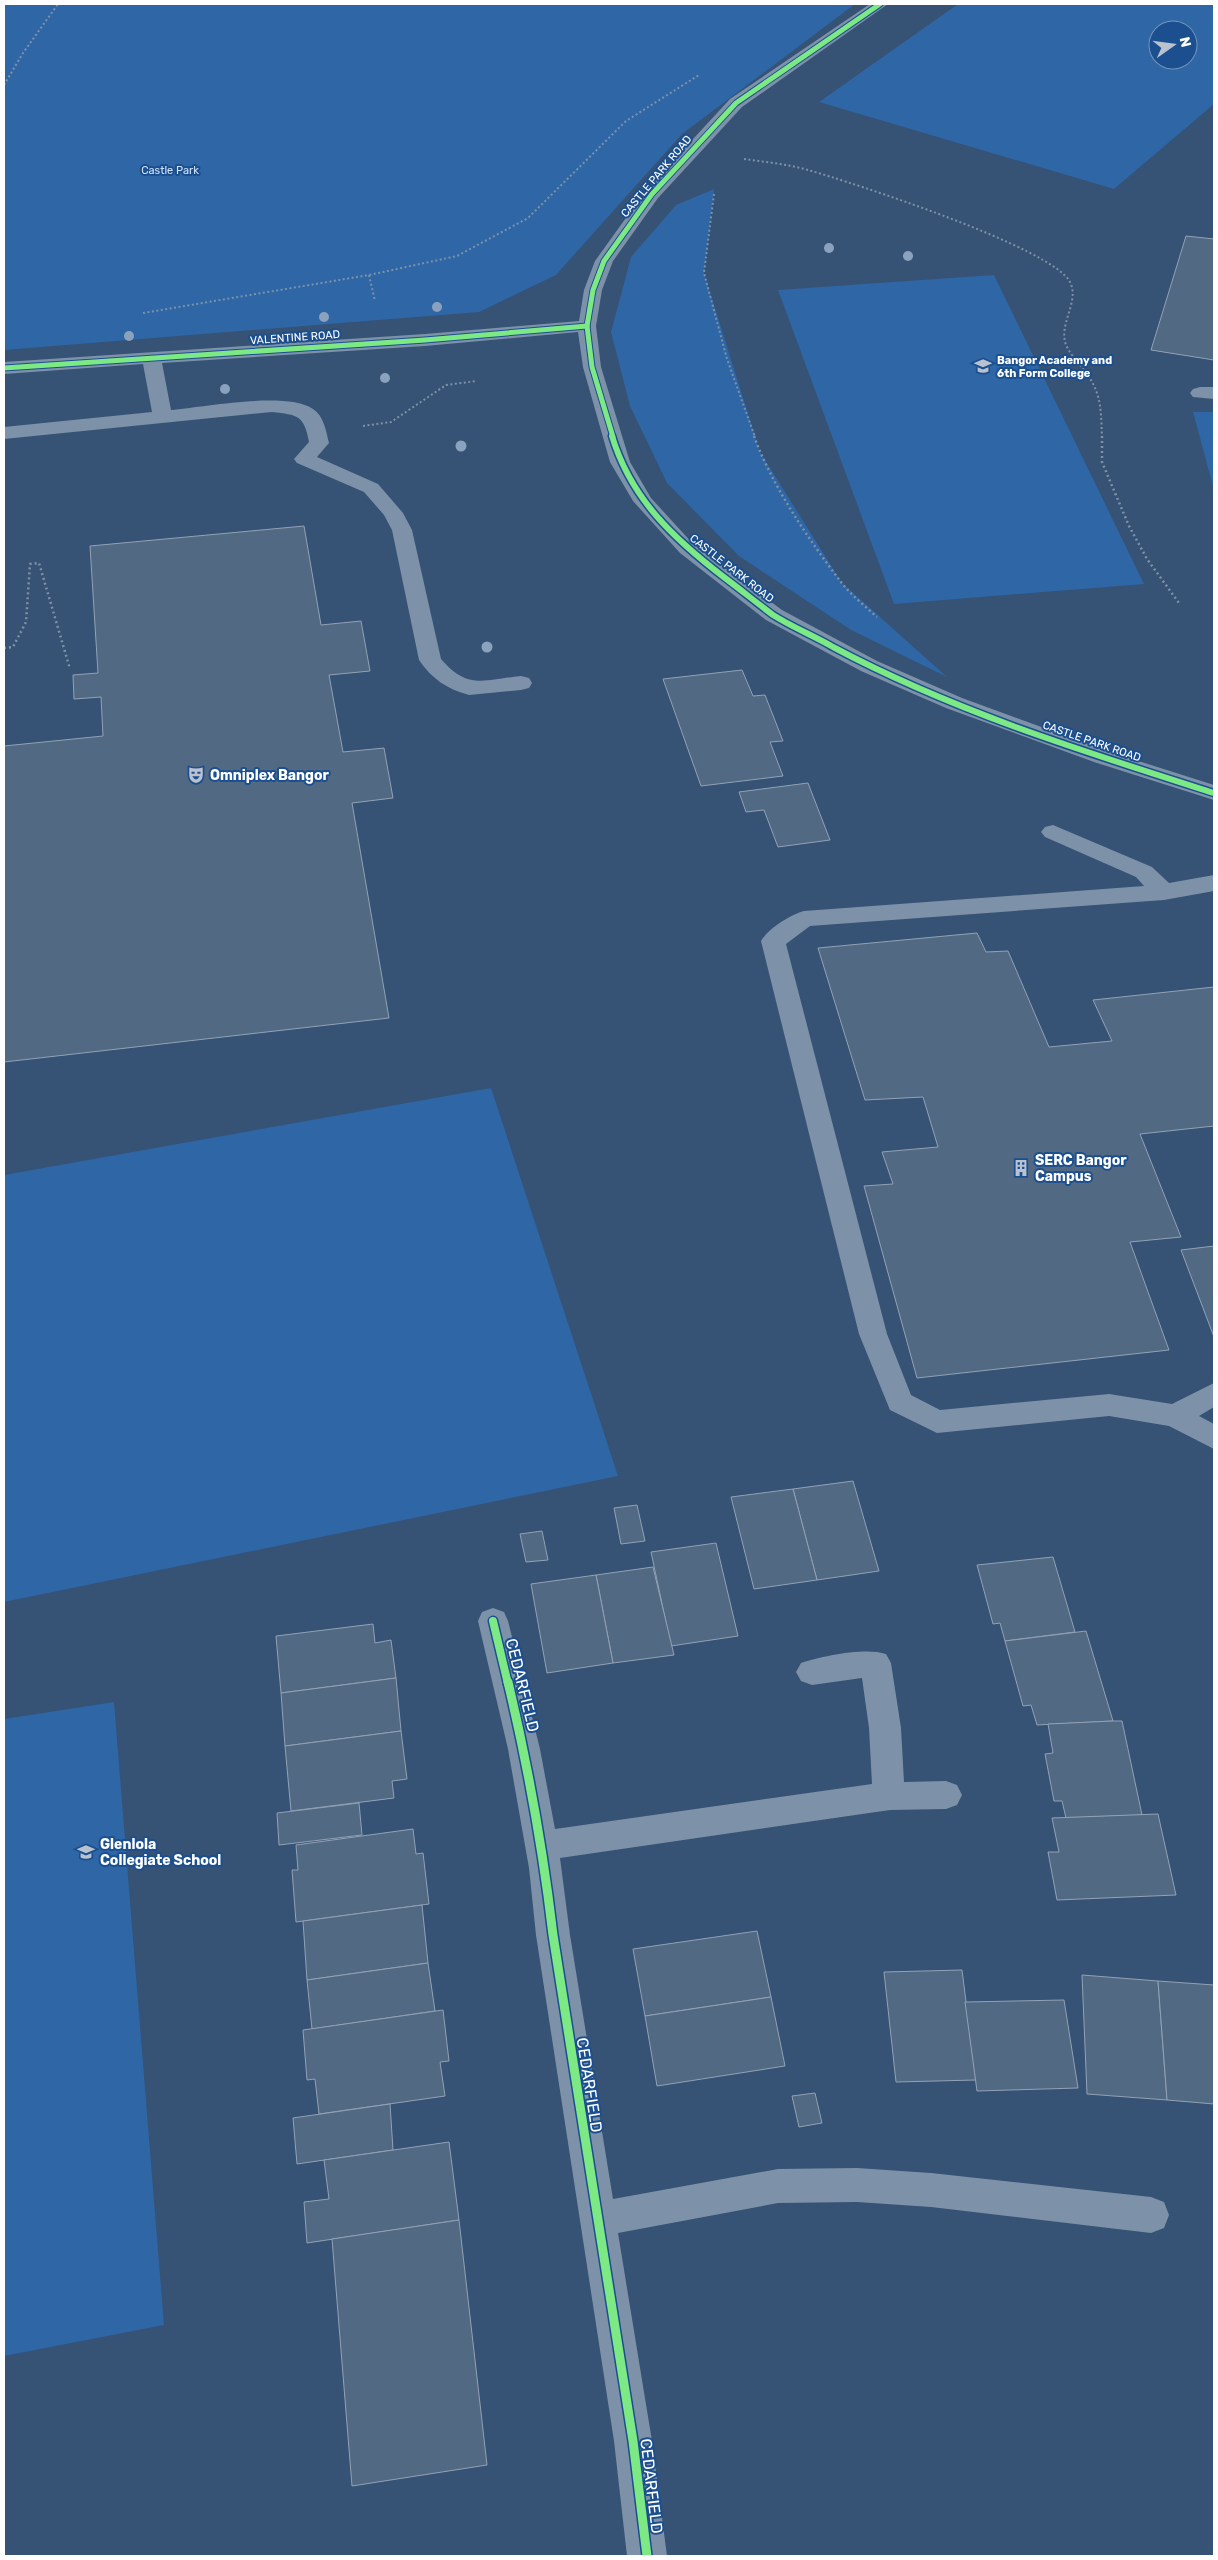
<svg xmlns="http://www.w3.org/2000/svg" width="1218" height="2560" font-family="Rubik,sans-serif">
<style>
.green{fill:#2f66a5;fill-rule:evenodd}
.building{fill:#526984;stroke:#92a2b6}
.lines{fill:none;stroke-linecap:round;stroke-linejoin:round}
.path-far1{stroke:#7d92a8;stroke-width:2;stroke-dasharray:2 2.5;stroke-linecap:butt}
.path{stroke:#7d92a8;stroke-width:2.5;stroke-dasharray:2 3;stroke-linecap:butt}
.minor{fill:#7d92a8;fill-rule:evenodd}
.cycleway-far3-casing{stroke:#1b4f8f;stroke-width:7}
.cycleway-far2-casing{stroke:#1b4f8f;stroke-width:9}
.cycleway-far1-casing{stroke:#1b4f8f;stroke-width:11}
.cycleway-casing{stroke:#1b4f8f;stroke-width:12}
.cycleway-far3{stroke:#7ce984;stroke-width:5}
.cycleway-far2{stroke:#7ce984;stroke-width:6}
.cycleway-far1{stroke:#7ce984;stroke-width:8}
.cycleway{stroke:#7ce984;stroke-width:9}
.tree{fill:#8aa2be}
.labels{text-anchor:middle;stroke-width:4;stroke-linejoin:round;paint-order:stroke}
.far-park-label{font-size:11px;fill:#cfe3fa;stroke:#1b4f8f}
.far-street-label{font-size:11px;fill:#fff;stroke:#1b4f8f}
.far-poi-label{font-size:11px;font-weight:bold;fill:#fff;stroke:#1b4f8f;text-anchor:start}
.poi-label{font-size:14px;font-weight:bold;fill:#fff;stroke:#1b4f8f;text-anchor:start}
.near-street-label{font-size:16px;fill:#fff;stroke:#1b4f8f}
</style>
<rect width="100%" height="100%" fill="#365274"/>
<g class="green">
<path d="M4,4H855L682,134L556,275L479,312L4,350Z"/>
<path d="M958,4H1214V104L1114,189L819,102ZM1158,30H1188V60H1158Z"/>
<path d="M714,189L704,273L760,452L842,583L947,677L851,630L739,556L667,483L630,406L611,332L631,257L676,205Z"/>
<path d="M994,275L1144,584L894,604L778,290Z"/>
<path d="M1193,412H1214V490Z"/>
<path d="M491,1088L618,1476L4,1602V1175Z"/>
<path d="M114,1702L164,2325L4,2356V1719Z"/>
</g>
<g class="building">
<path d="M1186,236L1214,239V360L1151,350Z"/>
<path d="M304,526L321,625L361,621L370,671L329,675L343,752L384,748L393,798L352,803L389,1018L4,1062V746L103,736L101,697L74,699L73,675L98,673L90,546Z"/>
<path d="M742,670L753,696L765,695L783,741L770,742L783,776L701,786L663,679Z"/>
<path d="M808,783L830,840L778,847L764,810L746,812L739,792Z"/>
<path d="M977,933L986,952L1008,951L1049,1047L1112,1041L1093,1000L1214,987V1126L1140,1134L1181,1237L1130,1242L1169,1350L917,1378L864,1186L893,1184L882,1152L938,1147L923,1097L865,1100L818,948Z"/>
<path d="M1214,1246V1337L1181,1250Z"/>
<path d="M853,1481L879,1571L817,1580L793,1489Z"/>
<path d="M793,1489L817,1580L754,1589L731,1497Z"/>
<path d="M637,1505L645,1541L621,1544L614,1508Z"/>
<path d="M542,1531L548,1560L526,1562L520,1534Z"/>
<path d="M716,1543L738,1636L671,1646L651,1552Z"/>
<path d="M1053,1557L1075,1632L1005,1641L1000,1623L993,1624L977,1565Z"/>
<path d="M653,1567L674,1655L613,1663L596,1575Z"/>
<path d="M596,1575L613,1663L547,1673L531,1584Z"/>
<path d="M373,1624L375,1643L391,1640L396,1678L281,1693L276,1636Z"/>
<path d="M1086,1631L1113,1721L1037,1725L1031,1705L1023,1706L1005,1641Z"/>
<path d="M396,1678L401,1731L285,1746L281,1693Z"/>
<path d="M1113,1721H1122L1142,1815L1066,1818L1062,1801H1054L1045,1754L1053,1753L1048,1724Z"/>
<path d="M401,1731L407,1779L392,1781L394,1798L291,1811L285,1746Z"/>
<path d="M359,1803L362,1835L279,1845L277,1813Z"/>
<path d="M1158,1814L1176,1895L1057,1900L1048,1852H1059L1052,1818Z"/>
<path d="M413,1829L416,1854L423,1853L429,1904L296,1922L292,1870H298L296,1845Z"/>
<path d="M422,1905L428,1963L307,1980L303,1921Z"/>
<path d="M757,1931L771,1997L645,2016L633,1949Z"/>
<path d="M428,1963L435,2011L312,2029L307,1980Z"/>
<path d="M962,1970L976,2080L896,2082L884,1972Z"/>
<path d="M1082,1975L1158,1981L1167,2100L1087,2094Z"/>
<path d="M1158,1981L1214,1985V2104L1167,2100Z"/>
<path d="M771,1997L785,2066L657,2086L645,2016Z"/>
<path d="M1064,2000L1078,2088L977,2091L965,2002Z"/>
<path d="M443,2010L449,2061L440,2062L445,2096L319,2114L315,2079L307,2080L303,2030Z"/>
<path d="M815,2093L822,2123L799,2127L792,2096Z"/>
<path d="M390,2104L393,2150L297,2164L293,2118Z"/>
<path d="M449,2142L459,2220L307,2243L304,2202L329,2199L324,2160Z"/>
<path d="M459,2220L487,2465L352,2486L332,2239Z"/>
</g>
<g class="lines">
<g class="path-far1">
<path d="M4,85L23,53L58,4"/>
<path d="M744,159C765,162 787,164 808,170C851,182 1053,248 1070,282C1080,302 1058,324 1066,345C1072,358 1085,369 1092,382C1102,399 1101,418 1102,437"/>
<path d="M714,194L704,273L727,359L755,437"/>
<path d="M369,275L375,301"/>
<path d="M143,313L369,275L457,256L528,218L626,121L699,75"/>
<path d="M363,426L391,422L446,385L477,381"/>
</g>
<g class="path">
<path d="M754,436C772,486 809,540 841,582C851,595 865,606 877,617"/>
<path d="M1102,436V462L1129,526L1147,559L1179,603"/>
<path d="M4,648L13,647L26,622L30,564L39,563L70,669"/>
</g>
<g class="minor">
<path d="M870,4H888L742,107L658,198L613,261L602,290L596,326L601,367L630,462L651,498L694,545L782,610L877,661L962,698L1110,752L1214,785V800L1094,762L946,708L861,671L766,620L680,553L633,501L610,462L583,367L578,332L425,346L162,363L171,410C204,407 287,391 313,409C324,416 326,431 329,443L317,457L378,484L403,513L412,530L441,659C468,690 483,680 521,676L529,678L532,683L529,688L521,690L469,695C447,689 432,679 419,660L392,530L384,515L364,492L297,463L294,459L309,442C304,415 298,415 272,412L4,439V427L152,412L143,364L4,374V362L425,334L579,321L584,290L595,261L646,190L730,99Z"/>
<path d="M1200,387H1214V399L1193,397L1190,393L1193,389Z"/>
<path d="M1053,825L1152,867L1169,883L1214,875V891L1164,900L810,926L786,944L887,1334L911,1395L940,1410L1109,1394L1172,1404L1214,1383V1407L1199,1416L1214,1424V1449L1169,1426L1109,1416L937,1433L890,1410L859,1334L761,941C769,928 790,915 804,911L1144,886L1136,877L1045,837L1041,832L1045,827Z"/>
<path d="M493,1608L504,1612L508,1621L540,1749L555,1829L872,1784L869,1728L862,1678L812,1685L801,1681L796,1672L801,1663C822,1656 866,1647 886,1654L891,1663L901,1728L904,1782L946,1781L957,1785L962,1795L957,1805L946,1809L890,1810L560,1858L570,1935L613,2199L778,2169L857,2168L931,2173L1151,2197L1164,2202L1169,2215L1164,2228L1151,2233L931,2207L857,2202L778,2203L618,2233L652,2441L667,2556H627L614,2441L536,1935L529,1868L508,1749L478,1621L482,1612Z"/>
</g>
<g class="cycleway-far3-casing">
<g id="cycleway-far3">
<path d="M4,368L425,340L587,326"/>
<path d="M613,437L592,367L587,326L593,290L604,261L652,194L736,103L880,4"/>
</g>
</g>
<g class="cycleway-far2-casing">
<path id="cycleway-far2" d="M612,436C631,499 674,539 725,578C741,590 757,603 773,615C792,627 814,636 833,647C953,711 1085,752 1214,793"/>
</g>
<g class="cycleway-far1-casing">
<path id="cycleway-far1" d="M493,1621L508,1684"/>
</g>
<g class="cycleway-casing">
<path id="cycleway" d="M508,1682C528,1766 543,1850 553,1935L633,2441L647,2556"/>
</g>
<use href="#cycleway-far3" class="cycleway-far3"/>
<use href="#cycleway-far2" class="cycleway-far2"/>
<use href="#cycleway-far1" class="cycleway-far1"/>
<use href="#cycleway" class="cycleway"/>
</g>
<g class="tree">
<circle cx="829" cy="248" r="5"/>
<circle cx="908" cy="256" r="5"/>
<circle cx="437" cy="307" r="5"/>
<circle cx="324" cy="317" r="5"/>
<circle cx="129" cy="336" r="5"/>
<circle cx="385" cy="378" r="5"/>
<circle cx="225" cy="389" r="5"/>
<circle cx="461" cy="446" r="5.5"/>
<circle cx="487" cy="647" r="5.5"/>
</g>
<defs>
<g id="school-bare" transform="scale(1.35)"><path d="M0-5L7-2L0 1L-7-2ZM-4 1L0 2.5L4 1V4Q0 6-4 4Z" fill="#b9c2ce" stroke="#1b4f8f" stroke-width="2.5" paint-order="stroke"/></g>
<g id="theatre-bare" transform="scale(1.35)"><path d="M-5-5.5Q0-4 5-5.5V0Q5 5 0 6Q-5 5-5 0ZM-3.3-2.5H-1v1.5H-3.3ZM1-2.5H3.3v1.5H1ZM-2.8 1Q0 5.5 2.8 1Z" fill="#b9c2ce" stroke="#1b4f8f" stroke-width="2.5" paint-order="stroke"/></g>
<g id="building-bare" transform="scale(1.35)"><path d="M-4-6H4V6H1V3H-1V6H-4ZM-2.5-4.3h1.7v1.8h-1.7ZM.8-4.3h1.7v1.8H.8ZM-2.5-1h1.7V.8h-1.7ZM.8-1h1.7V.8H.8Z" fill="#b9c2ce" stroke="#1b4f8f" stroke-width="2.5" paint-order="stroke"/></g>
</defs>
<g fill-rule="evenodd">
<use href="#school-bare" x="983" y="366"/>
<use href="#theatre-bare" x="196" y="775"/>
<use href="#building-bare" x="1021" y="1168"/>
<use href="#school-bare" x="86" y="1852"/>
</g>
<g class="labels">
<g class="far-park-label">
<text x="170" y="174">Castle Park</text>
</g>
<g class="far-street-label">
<text transform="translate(656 176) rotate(-50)" y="4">CASTLE PARK ROAD</text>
<text transform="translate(295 337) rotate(-4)" y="4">VALENTINE ROAD</text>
<text transform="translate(732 568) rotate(38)" y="4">CASTLE PARK ROAD</text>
<text transform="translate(1092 741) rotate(19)" y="4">CASTLE PARK ROAD</text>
</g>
<g class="far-poi-label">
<text x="997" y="364">Bangor Academy and<tspan x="997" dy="13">6th Form College</tspan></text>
</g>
<g class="poi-label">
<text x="210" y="780">Omniplex Bangor</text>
<text x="1035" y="1165">SERC Bangor<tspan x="1035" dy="16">Campus</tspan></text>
<text x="100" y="1849">Glenlola<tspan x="100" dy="16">Collegiate School</tspan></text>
</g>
<g class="near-street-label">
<text transform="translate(523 1685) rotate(76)" y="6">CEDARFIELD</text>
<text transform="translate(590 2085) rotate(81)" y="6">CEDARFIELD</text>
<text transform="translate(652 2486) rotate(83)" y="6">CEDARFIELD</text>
</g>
</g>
<rect width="1218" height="2560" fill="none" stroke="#ffffff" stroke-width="10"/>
<g transform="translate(1173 45) rotate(76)"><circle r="24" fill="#1b4f8f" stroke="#7695bc"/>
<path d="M0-4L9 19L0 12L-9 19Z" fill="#b9c2ce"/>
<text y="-8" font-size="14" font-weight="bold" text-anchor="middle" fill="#ffffff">N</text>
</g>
</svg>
